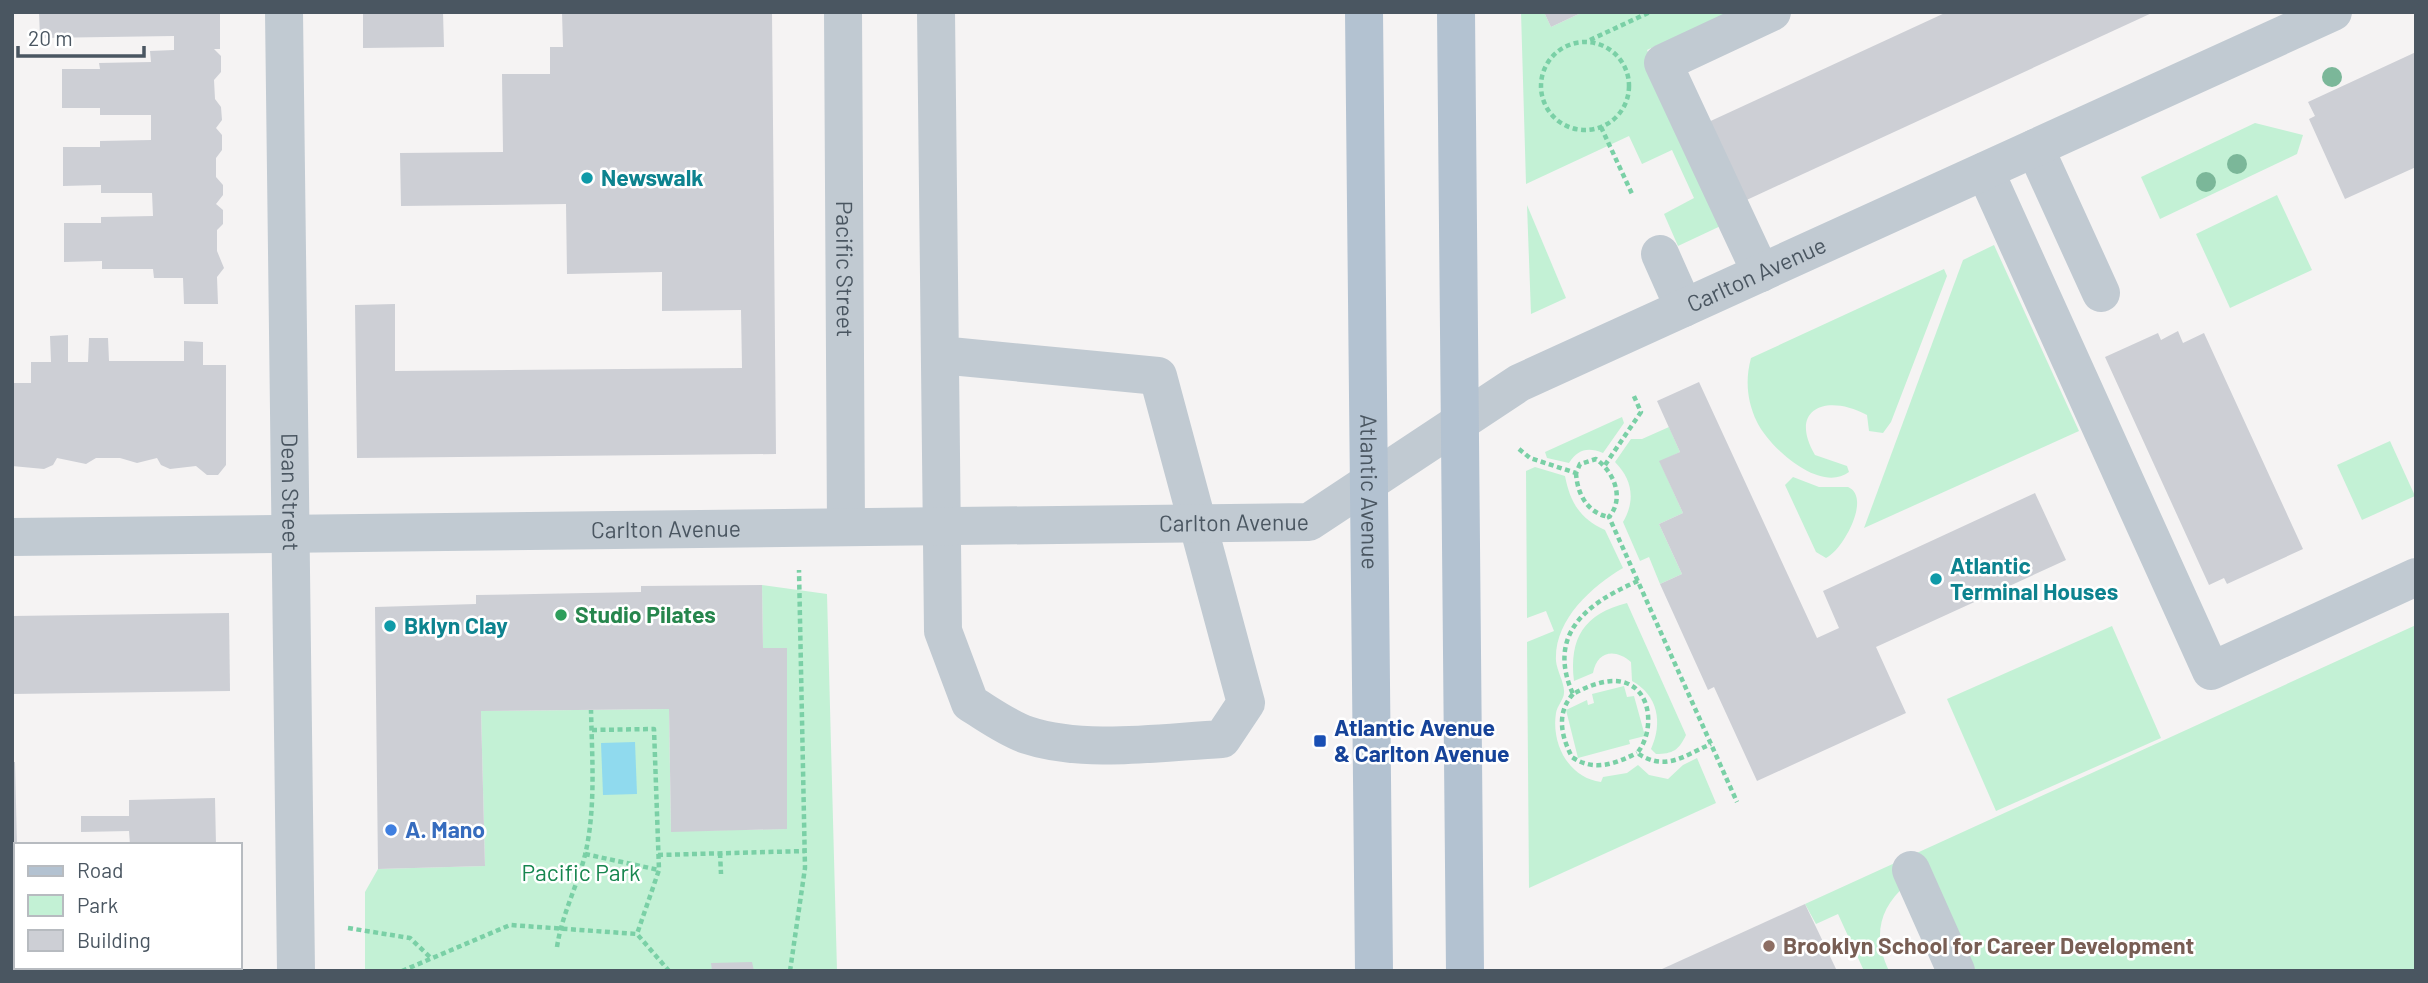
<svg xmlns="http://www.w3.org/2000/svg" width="2428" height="983" font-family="Barlow,sans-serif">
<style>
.green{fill:#c3f1d5}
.water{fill:#90daee}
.building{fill:#cdcfd5}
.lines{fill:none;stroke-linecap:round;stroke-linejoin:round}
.path{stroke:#7ad0a6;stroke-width:4.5;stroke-dasharray:5 3.5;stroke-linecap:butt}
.minor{stroke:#c1cad2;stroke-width:38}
.major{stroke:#b3c2d1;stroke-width:38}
.tree{fill:#7bb799}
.culture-dot{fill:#0f9aa8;stroke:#fff;stroke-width:2.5}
.leisure-dot{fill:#2e9e5b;stroke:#fff;stroke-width:2.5}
.transit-dot{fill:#1a4fb4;stroke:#fff;stroke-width:2.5}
.shop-dot{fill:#3f7fe0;stroke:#fff;stroke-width:2.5}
.education-dot{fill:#8d6e63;stroke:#fff;stroke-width:2.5}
.labels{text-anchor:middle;stroke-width:5;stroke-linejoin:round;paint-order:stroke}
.culture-label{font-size:23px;font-weight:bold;fill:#0d838f;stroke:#fff;text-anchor:start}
.street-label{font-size:23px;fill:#4a5661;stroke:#fff}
.leisure-label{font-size:23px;font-weight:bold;fill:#27864d;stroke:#fff;text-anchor:start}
.transit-label{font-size:23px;font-weight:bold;fill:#164399;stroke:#fff;text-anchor:start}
.shop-label{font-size:23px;font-weight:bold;fill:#366cbe;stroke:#fff;text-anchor:start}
.park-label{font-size:23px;fill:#17864f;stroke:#fff}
.education-label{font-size:23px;font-weight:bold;fill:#785e54;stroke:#fff;text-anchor:start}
</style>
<rect width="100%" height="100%" fill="#f5f3f3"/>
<g class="green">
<path d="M1521,12H1544L1551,27L1583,12H1730L1647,50L1727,223L1678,246L1664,214L1694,198L1672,150L1642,164L1629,136L1526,184Z"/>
<path d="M2255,123L2303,135L2297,154L2160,219L2141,177Z"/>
<path d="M2277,195L2312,270L2230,308L2196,234Z"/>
<path d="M1527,205L1566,298L1531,314Z"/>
<path d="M1994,245L2079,431L1864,528L1963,260Z"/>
<path d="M1944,269L1947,276L1891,422L1883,433L1869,431L1867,415C1826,393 1788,409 1815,455L1847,466L1849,472C1820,494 1769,447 1757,422C1747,401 1745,380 1751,358Z"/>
<path d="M1622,417L1624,423L1603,453C1588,447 1578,449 1569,463L1547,458L1545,452Z"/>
<path d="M1669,427L1680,452L1660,462L1683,513L1659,524L1682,574L1660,584L1649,557L1640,561L1623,522C1636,500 1632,479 1615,462L1631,439H1642Z"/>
<path d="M2390,441L2415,496L2362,520L2337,465Z"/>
<path d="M1535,467L1565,476C1570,502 1580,519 1605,530L1623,568C1591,587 1554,620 1556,661C1557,671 1565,684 1564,693C1564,699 1557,706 1556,713C1551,744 1569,778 1601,782L1603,777L1627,773L1638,765L1649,775L1668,779L1683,765L1697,758L1716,803L1529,888L1527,642L1554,631L1546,611L1527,618L1526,471Z"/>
<path d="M1793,477L1819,487H1848C1872,497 1843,550 1826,558L1816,552L1785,485Z"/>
<path d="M762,585L827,594L837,971H365V892L378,869L485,866L481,711L669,709L671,831L787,829V649L763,648Z"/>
<path d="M1627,603L1686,735C1679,750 1673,754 1656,754L1651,749C1663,723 1658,695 1632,681L1631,662C1615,648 1597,651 1593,673L1574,681C1569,638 1584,614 1627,603Z"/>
<path d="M2416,625V971H1947L1907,884C1878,909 1873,937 1889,971H1864L1838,914L1816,924L1805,904Z"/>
<path d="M2112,626L2161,738L1996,811L1947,699Z"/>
<path d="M1624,686L1627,697L1634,696L1645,736L1629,740L1630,744L1578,758L1566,710L1587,700L1588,705L1594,703L1592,694Z"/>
</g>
<path class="water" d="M635,742L637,794L603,795L601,743Z"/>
<g class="building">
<path d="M39,12H220V49H214L221,56V72L214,80L215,99L221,107L222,120L216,128L222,135V150L216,158V177L223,185V195L216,204L223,210V224L217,230V251L224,268L217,277L218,304H184L183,278H154L153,269H102V261L64,262V223H101V217L153,216L152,193H101V185L63,186V147H100V141L151,140V115H100V108H62V69H100L99,63L151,62L150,51L174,50V36L40,38Z"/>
<path d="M363,12H443L444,47L363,48Z"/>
<path d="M562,12H772L776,454L357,458L355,305L395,304V371L742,368L741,310L662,311V272L567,274L566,204L401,206L400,153L503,152L502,74H550V47H563Z"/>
<path d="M1544,12H1583L1551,27Z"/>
<path d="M1947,12H2154L1738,204L1702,125Z"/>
<path d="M2416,52V167L2345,199L2309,119L2315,116L2308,102Z"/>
<path d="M2178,331L2183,343L2204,333L2303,549L2227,584L2224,578L2209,585L2105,357L2158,333L2161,340Z"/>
<path d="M68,335V362H88L89,338H108L109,361H184V341L203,342V365H226V465L218,475H207L196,466L170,469L161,465L157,458L137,463L120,458H96L86,464L57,458L53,465L44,469L12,466V383H31V362H51L50,336Z"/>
<path d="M1699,382L1817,638L1839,628L1823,591L2035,493L2066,560L1876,647L1906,713L1757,781L1714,687L1708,690L1660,584L1682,574L1659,524L1683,513L1659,461L1680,452L1657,401Z"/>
<path d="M762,585L763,648H787V829L671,832L669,709L481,711L485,866L378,869L375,607L476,604V595L641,592V586Z"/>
<path d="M229,613L230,691L12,694V616Z"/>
<path d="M12,762H15L17,845L16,943H12Z"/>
<path d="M215,798L216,845H130L129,831L81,832V816H129V800Z"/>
<path d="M1805,904L1837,971H1663L1662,969Z"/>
<path d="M752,962L754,971H712L711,963Z"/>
<rect x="17" y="967" width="209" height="4"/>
</g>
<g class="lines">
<g class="path">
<path d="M1590,40L1650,12"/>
<circle cx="1585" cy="86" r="44"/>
<path d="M1601,127L1633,196"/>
<path d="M1519,449L1530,458L1576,473L1580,464L1596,459C1614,472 1625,498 1609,517L1737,802"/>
<path d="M1605,465L1641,412L1633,394"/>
<path d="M1576,473C1577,493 1587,513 1609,517"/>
<path d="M1638,581C1587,603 1546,634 1573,694C1588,686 1609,677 1626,683C1654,693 1653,735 1637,753C1666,772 1683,756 1711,744"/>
<path d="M1573,694C1556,713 1561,736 1572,757C1594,772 1615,764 1637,753"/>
<path d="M592,730L654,729L659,870L637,934"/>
<path d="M720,853L721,874"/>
<path d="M585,854L659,870"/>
<path d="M658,855L805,851"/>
<path d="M348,928L410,938L431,958"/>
<path d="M557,947C562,914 577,887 585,855C596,809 592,757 591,710"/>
<path d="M402,971L510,925L637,934L669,971"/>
<path d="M790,971L805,868L799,570"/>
</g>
<g class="minor">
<path id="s1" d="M284,12L296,971"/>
<path id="s2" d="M843,12L846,527"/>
<path d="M936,12L943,631L970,703C988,714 1007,728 1027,735C1083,754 1163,742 1222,739L1246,703L1158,376L940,355"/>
<path d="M2035,148L2101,293"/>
<path d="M1985,171L2211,671L2416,577"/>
<path d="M1660,254L1684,308"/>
<path d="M1761,273L1663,63L1772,12"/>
<path id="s3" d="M12,537L1309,522L1519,383L2333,12"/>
<path d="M1911,870L1956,971"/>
</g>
<g class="major">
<path id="s4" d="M1364,12L1374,971"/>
<path d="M1456,12L1465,971"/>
</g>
</g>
<g class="tree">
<circle cx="2332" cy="77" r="10"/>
<circle cx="2237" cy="164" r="10"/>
<circle cx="2206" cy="182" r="10"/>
</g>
<g class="culture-dot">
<circle cx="587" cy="178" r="7"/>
<circle cx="1936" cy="579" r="7"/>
<circle cx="390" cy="626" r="7"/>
</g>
<circle class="leisure-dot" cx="561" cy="615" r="7"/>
<rect class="transit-dot" x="1313" y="734" width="14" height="14" rx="3.5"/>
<circle class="shop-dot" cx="391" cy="830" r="7"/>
<circle class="education-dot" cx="1769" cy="946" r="7"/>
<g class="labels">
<g class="culture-label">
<text x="601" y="186">Newswalk</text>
<text x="1950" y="574">Atlantic<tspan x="1950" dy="26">Terminal Houses</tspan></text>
<text x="404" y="634">Bklyn Clay</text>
</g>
<g class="street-label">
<text dy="8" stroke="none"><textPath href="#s2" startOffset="257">Pacific Street</textPath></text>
<text dy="8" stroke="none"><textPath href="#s3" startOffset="1810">Carlton Avenue</textPath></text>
<text dy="8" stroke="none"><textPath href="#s1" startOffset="480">Dean Street</textPath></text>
<text dy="8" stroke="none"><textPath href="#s4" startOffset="480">Atlantic Avenue</textPath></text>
<text dy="8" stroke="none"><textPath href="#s3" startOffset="1222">Carlton Avenue</textPath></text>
<text dy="8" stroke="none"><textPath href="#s3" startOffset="654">Carlton Avenue</textPath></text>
</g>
<g class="leisure-label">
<text x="575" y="623">Studio Pilates</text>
</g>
<g class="transit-label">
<text x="1334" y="736">Atlantic Avenue<tspan x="1334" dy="26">&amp; Carlton Avenue</tspan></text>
</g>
<g class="shop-label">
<text x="405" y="838">A. Mano</text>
</g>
<g class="park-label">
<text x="581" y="881">Pacific Park</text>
</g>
<g class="education-label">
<text x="1783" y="954">Brooklyn School for Career Development</text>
</g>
</g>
<rect width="2428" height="983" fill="none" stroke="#4a5661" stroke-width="28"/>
<rect x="14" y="843" width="228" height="126" fill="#ffffff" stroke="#b7bbc0" stroke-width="2"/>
<rect x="28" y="866" width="35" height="10" fill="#b3c2d1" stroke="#b7bbc0" stroke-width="2"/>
<text x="77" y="878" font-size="21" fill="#4a5661">Road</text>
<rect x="28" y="895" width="35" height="21" fill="#c3f1d5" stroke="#b7bbc0" stroke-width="2"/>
<text x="77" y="913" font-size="21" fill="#4a5661">Park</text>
<rect x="28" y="930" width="35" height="21" fill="#cdcfd5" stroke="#b7bbc0" stroke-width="2"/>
<text x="77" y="948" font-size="21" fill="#4a5661">Building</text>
<path d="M18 46v10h126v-10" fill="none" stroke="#4a5661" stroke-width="3.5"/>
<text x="28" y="46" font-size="21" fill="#4a5661" stroke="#ffffff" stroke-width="5" paint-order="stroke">20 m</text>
</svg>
